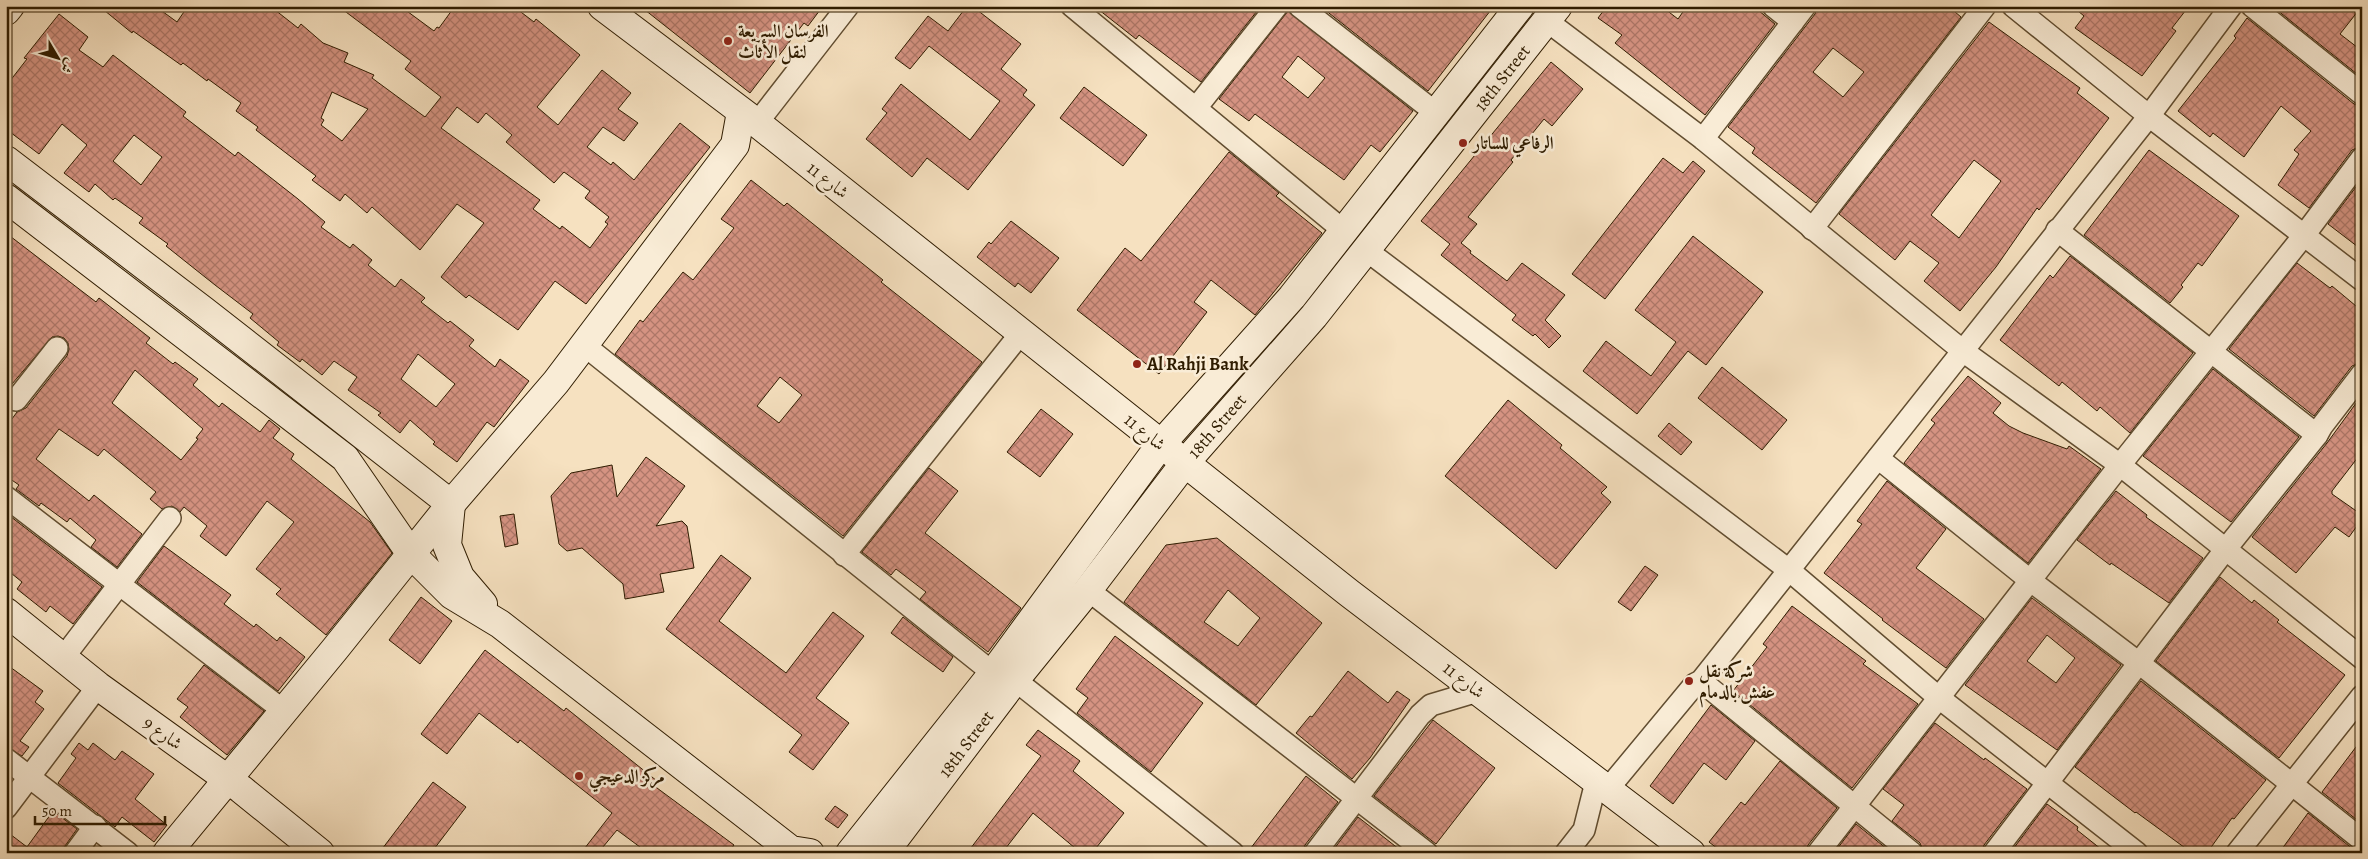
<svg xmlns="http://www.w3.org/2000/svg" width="2368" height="859" font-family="Alegreya,Amiri,serif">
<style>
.building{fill:url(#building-cross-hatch);stroke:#2f1c00;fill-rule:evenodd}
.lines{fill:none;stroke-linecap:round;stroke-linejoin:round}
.street-casing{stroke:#614d30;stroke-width:24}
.secondary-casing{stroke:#2f1c00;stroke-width:30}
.street{stroke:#f9ecd6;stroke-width:21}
.secondary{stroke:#f9ecd6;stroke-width:28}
.poi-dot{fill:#8f2418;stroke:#f9ecd6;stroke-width:2}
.labels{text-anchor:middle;stroke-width:5;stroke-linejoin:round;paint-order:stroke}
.poi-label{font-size:18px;font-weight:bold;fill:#2f1c00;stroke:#f9ecd6;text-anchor:start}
.street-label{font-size:18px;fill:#2f1c00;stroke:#f9ecd6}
</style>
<defs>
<pattern id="building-cross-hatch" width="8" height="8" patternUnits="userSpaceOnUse" patternTransform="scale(1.25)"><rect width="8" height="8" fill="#d59382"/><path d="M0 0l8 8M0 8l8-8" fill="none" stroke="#ad7768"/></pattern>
</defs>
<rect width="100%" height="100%" fill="#f6e1c0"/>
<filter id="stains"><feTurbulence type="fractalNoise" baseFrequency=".004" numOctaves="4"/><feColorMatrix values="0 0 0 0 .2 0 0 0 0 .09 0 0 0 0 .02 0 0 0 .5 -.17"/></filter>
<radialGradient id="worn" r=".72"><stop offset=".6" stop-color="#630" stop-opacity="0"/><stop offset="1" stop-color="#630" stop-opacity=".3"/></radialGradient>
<g class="building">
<path d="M99,6H155L177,22L188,6H270L298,28L301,24L323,43L348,53L344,62L374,75L372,78L425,117L441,97L405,69L411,61L338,6H400L434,31L437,27L439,28L455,6H513L534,22L536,19L580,55L537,107L558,125L602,70L631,93L618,109L638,123L624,141L603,127L587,147L611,165L613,162L634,180L680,123L710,147L586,304L555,281L518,330L469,295L466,298L441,277L484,223L457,204L420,250L372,207L367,213L345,194L340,201L312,180L316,176L256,130L258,127L236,111L241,103L208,79L207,81L183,63L181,65L133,31L132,33ZM332,92L368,109L342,141L321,125L324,120L321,118ZM457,107L478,123L486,113L512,135L506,142L554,183L564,172L590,191L585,198L609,217L605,222L608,224L590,248L562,226L560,229L533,209L540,200L441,128Z"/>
<path d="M640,6H823L808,26L804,23L750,93Z"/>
<path d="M967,6H972L1021,44L1001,69L1027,90L1023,95L1035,105L968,190L927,158L912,177L866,139L887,113L882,109L901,84L970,140L1000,101L929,46L910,69L895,58L928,16L948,31Z"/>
<path d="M1094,6H1261L1201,82L1139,35L1136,39Z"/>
<path d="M1320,6H1494L1428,91Z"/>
<path d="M1607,6H1661L1678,19L1687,6H1753L1775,24L1705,115L1615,43L1622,35L1598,18Z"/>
<path d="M1817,6H1948L1961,17L1816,203L1752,153L1755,148L1728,127L1815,14ZM1833,48L1864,72L1843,97L1813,72Z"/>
<path d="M2072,6H2189L2172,28L2176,31L2142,76L2075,28L2084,16Z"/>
<path d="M2272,6H2362L2340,34L2362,51V78Z"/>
<path d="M1288,11L1413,111L1380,152L1371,145L1344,180L1255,114L1249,121L1219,99ZM1298,56L1325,78L1308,98L1282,77Z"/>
<path d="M59,14L88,37L79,50L103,67L113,55L186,112L183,116L235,156L238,152L298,199L325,222L321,227L350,248L353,244L372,260L368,265L395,287L401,279L425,298L421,302L448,323L450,321L474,340L469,346L495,367L500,359L529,381L494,427L487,422L457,462L433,444L435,442L410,420L400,433L378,415L381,413L348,390L357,377L334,361L322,375L302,359L300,362L277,345L279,342L250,318L253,314L215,285L166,246L168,244L139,223L143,218L115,198L113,200L95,184L89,192L64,173L87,145L62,124L39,154L6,129V86L27,59L24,58ZM134,135L162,157L141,185L113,161ZM418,354L455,384L436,407L401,379Z"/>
<path d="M2247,18L2354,104L2362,106V146L2352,150L2309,208L2278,185L2299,154L2294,150L2311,131L2281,106L2244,157L2213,133L2210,137L2178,111L2236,38L2234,36Z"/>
<path d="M1989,22L2080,88L2077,93L2109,118L2039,210L2037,208L1996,267L1960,311L1924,281L1939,263L1910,241L1895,260L1839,214ZM1974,160L2001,181L1959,238L1931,215Z"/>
<path d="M1551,62L1583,89L1552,126L1544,119L1511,160L1513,162L1468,217L1477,224L1461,243L1471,251L1470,253L1507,281L1522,263L1565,295L1545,320L1561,336L1549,348L1535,334L1533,336L1512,320L1516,315L1441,255L1450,244L1421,221Z"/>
<path d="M1084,87L1147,135L1123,166L1060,118Z"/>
<path d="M2149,150L2239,216L2202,266L2198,263L2181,285L2183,287L2170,303L2084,235Z"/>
<path d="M1229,152L1279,193L1276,196L1322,233L1255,315L1211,280L1194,302L1207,312L1159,374L1077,310L1125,248L1141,261Z"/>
<path d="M1663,158L1683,173L1693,161L1705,171L1605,299L1572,274Z"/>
<path d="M2362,179V250L2328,224Z"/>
<path d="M751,180L784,206L787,203L883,280L881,282L982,362L843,536L615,354L640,320L643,322L683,272L693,280L734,228L721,219ZM780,377L802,395L779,423L757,406Z"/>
<path d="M1011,221L1059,258L1031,293L1018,283L1015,287L977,257L989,242L991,244Z"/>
<path d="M6,233L96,302L99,298L150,338L146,343L173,364L175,362L198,379L193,385L219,407L222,403L260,432L269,420L280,429L273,438L294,454L291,459L370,522L392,553L326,635L276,594L281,589L256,569L294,522L267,501L226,556L200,536L207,526L184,507L180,512L172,506L162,509L150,499L156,492L104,449L98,456L59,429L36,459L89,501L94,495L142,534L117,567L91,547L96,540L70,518L67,522L41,503L39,506L16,489L19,485L6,476V427L17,412L26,408L67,356L69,349L68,343L64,338L58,336L52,337L12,384L6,379ZM135,370L203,429L196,438L198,439L181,460L112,403Z"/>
<path d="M1693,236L1763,292L1706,365L1688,351L1637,414L1583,371L1606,341L1651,376L1676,342L1635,310Z"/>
<path d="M2070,256L2193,353L2130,433L2100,407L2097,411L2062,382L2059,386L2000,340L2050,275L2053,278Z"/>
<path d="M2297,263L2330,288L2332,286L2362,311V362L2352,366L2314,416L2229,349Z"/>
<path d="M1722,367L1787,420L1762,450L1698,398Z"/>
<path d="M2213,369L2299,437L2231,522L2143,456Z"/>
<path d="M1968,376L2001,403L1993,413L2009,426L2023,433L2067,449L2069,446L2101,469L2028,563L1904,463L1935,423L1931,420Z"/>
<path d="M2362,395V452L2332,491V494L2362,515V519L2349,537L2335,527L2296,573L2252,537L2327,443Z"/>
<path d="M1508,400L1562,445L1560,448L1607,487L1601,493L1611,502L1556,569L1445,476Z"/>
<path d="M1041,409L1073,434L1040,477L1007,452Z"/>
<path d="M1669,423L1692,442L1681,455L1658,436Z"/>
<path d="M646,457L685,486L656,526L682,521L687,526L694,568L660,574L664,592L625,599L623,584L582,548L567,551L559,544L551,496L571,473L612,465L617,497Z"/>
<path d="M929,468L958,491L925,533L1021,608L988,652L920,599L926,592L896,569L891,575L862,552Z"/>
<path d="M1887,481L1946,529L1916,568L1984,619L1946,668L1882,620L1883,619L1824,573L1862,524L1857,521Z"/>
<path d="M2116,491L2147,515L2146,517L2203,558L2169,603L2111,563L2110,565L2077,540Z"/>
<path d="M6,513L102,587L73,624L50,606L46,612L17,589L22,582L6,569Z"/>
<path d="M514,514L518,544L505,547L500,516Z"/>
<path d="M1217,538L1322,623L1256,705L1124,602L1166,545ZM1228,590L1260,618L1238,646L1204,622Z"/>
<path d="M164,546L231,595L224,604L254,627L256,624L277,641L280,637L305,657L278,691L137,582Z"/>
<path d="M721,555L751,578L719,621L786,673L833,612L864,636L816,698L849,723L813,770L789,752L802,735L666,629Z"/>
<path d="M1645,566L1658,575L1631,611L1618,602Z"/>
<path d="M2220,577L2252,603L2254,600L2279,620L2277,622L2345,675L2279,758L2156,661Z"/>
<path d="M421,597L452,621L420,664L389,640Z"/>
<path d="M2032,598L2121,665L2057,750L1965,685ZM2047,635L2075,658L2056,683L2027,661Z"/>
<path d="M1792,606L1866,661L1863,664L1918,704L1852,788L1733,691L1767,647L1763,644Z"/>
<path d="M903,617L953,657L943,672L891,633Z"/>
<path d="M1115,636L1203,703L1151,772L1077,713L1088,698L1076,689Z"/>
<path d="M485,650L564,711L566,708L657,781L653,785L734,845L728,853H648L617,830L598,853H581L612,813L520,740L518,743L479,713L447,754L421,734Z"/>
<path d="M6,664L43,691L35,702L44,709L20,741L29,747L22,756L6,747Z"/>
<path d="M204,665L264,711L227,755L180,717L188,707L177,699Z"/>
<path d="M1348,671L1388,703L1397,691L1410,700L1370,758L1352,779L1296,733L1310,716L1312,717Z"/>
<path d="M2141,681L2266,780L2234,819L2232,818L2207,853H2192L2136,812L2135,813L2075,767Z"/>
<path d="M1711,705L1755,741L1726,780L1704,763L1673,804L1650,786Z"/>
<path d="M1433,720L1495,768L1436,844L1374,796Z"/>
<path d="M1935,723L1984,760L1985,758L2027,789L1984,845L1982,853H1924L1920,843L1892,821L1904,805L1883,789Z"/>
<path d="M1038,730L1080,761L1073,771L1124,813L1092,853H1081L1033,813L1002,853H967L1041,756L1026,745Z"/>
<path d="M2362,739V824L2322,792Z"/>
<path d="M79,743L88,750L93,743L115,760L122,751L154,774L135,799L167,825L154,842L122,817L115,827L58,783L76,758L71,754Z"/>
<path d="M1780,761L1837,808L1808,845L1806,853H1723L1709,842L1741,802L1745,805Z"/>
<path d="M1306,776L1338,802L1305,845L1303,853H1247Z"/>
<path d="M433,782L466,807L431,853H379Z"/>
<path d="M2047,804L2078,827L2077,830L2106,853H2010Z"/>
<path d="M835,806L848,815L838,828L825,819Z"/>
<path d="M53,811L77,829L65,846L63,853H6V831L27,847Z"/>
<path d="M2308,813L2354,850L2362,853H2279Z"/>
<path d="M1358,817L1404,853H1331Z"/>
<path d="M1856,824L1892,853H1834Z"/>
</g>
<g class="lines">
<g class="street-casing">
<g id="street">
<path d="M1072,6L1344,231"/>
<path d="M1299,6L1436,113"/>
<path d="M1773,6L1793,22"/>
<path d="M2013,6L2149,116L2362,280"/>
<path d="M2252,6L2362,94"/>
<path d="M1547,21L1703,139L1963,351L2120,465L2362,658"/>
<path d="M1196,108L1277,6"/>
<path d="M757,123L848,6"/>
<path d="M1703,139L1805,6"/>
<path d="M1812,229L1985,6"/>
<path d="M2057,230L2317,435"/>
<path d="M1366,250L1790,571L1938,697L2137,853"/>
<path d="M584,345L993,673L1015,680L1233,853"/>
<path d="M16,400L57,348"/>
<path d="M1878,458L2031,581L2139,663L2362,840"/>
<path d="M6,497L284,711"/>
<path d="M844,555L1021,333"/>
<path d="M1088,590L1427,853"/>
<path d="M63,658L170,518"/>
<path d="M1701,681L1912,853"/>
<path d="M6,759L128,853"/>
<path d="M1607,790L1695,684L1701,681L2149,116L2231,6"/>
<path d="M6,808L98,686"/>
<path d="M75,853L95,826"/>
<path d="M1315,853L1420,715L1431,705L1478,691"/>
<path d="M1566,853L1584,830L1596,782"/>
<path d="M1818,853L2120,465L2305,234L2362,158"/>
<path d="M1994,853L2225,550L2317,435L2322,426L2362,374"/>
<path d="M2237,853L2362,696"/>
</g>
</g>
<g class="secondary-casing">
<g id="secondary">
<path d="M602,6L757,123L1349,593L1691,853"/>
<path d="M6,11L10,6"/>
<path d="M6,160L204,311L451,504L447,545L460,577L483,604"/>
<path d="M6,198L345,458L411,554L452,595L500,624L791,850L810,853"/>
<path d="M6,612L98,686L241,789L320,853"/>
<path d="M167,853L335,649L451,504L556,382L735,145L741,112"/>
<path d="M850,853L993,673L1161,444L1292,297L1520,6"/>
<path d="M884,853L1015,680L1088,590L1184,464L1314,316L1558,6"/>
</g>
</g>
<use href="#street" class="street"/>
<use href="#secondary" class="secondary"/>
</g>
<g class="poi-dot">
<circle cx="728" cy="41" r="5"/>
<circle cx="1463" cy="143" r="5"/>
<circle cx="1137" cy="364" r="5"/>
<circle cx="1689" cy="681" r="5"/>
<circle cx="579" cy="776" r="5"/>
</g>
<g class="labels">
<g class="poi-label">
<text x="738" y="37">الفرسان السريعة<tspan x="738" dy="21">لنقل الأثاث</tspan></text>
<text x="1473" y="149">الرفاعي للساتار</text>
<text x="1147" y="370">Al Rahji Bank</text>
<text x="1699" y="677">شركة نقل<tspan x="1699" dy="21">عفش بالدمام</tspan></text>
<text x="589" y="782">مركز الدعيجي</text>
</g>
<g class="street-label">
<text transform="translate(1502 78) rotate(-52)" y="6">18th Street</text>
<text transform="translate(828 180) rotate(38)" y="6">شارع 11</text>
<text transform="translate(1217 426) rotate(-49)" y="6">18th Street</text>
<text transform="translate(1145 432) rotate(39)" y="6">شارع 11</text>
<text transform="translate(1464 680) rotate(38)" y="6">شارع 11</text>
<text transform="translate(163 733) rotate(36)" y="6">شارع 9</text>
<text transform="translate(966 744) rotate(-53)" y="6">18th Street</text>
</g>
</g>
<rect width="2368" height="859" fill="none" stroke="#f6e1c0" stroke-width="25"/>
<rect x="8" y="8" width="2353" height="844" fill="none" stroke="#2f1c00" stroke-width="2.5"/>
<rect x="12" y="12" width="2343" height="834" fill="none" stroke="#2f1c00"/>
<g transform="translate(58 58) rotate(128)" stroke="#f9ecd6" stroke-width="4" paint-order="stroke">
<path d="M0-4L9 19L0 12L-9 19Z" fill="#2f1c00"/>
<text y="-8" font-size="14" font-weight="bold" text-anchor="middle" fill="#2f1c00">ش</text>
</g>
<path d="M35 816v8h130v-8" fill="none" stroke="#2f1c00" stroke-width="2.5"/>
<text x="42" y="816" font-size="15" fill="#2f1c00" stroke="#f9ecd6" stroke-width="4" paint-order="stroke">50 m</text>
<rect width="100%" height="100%" filter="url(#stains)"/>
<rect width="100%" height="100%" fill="url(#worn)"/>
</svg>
